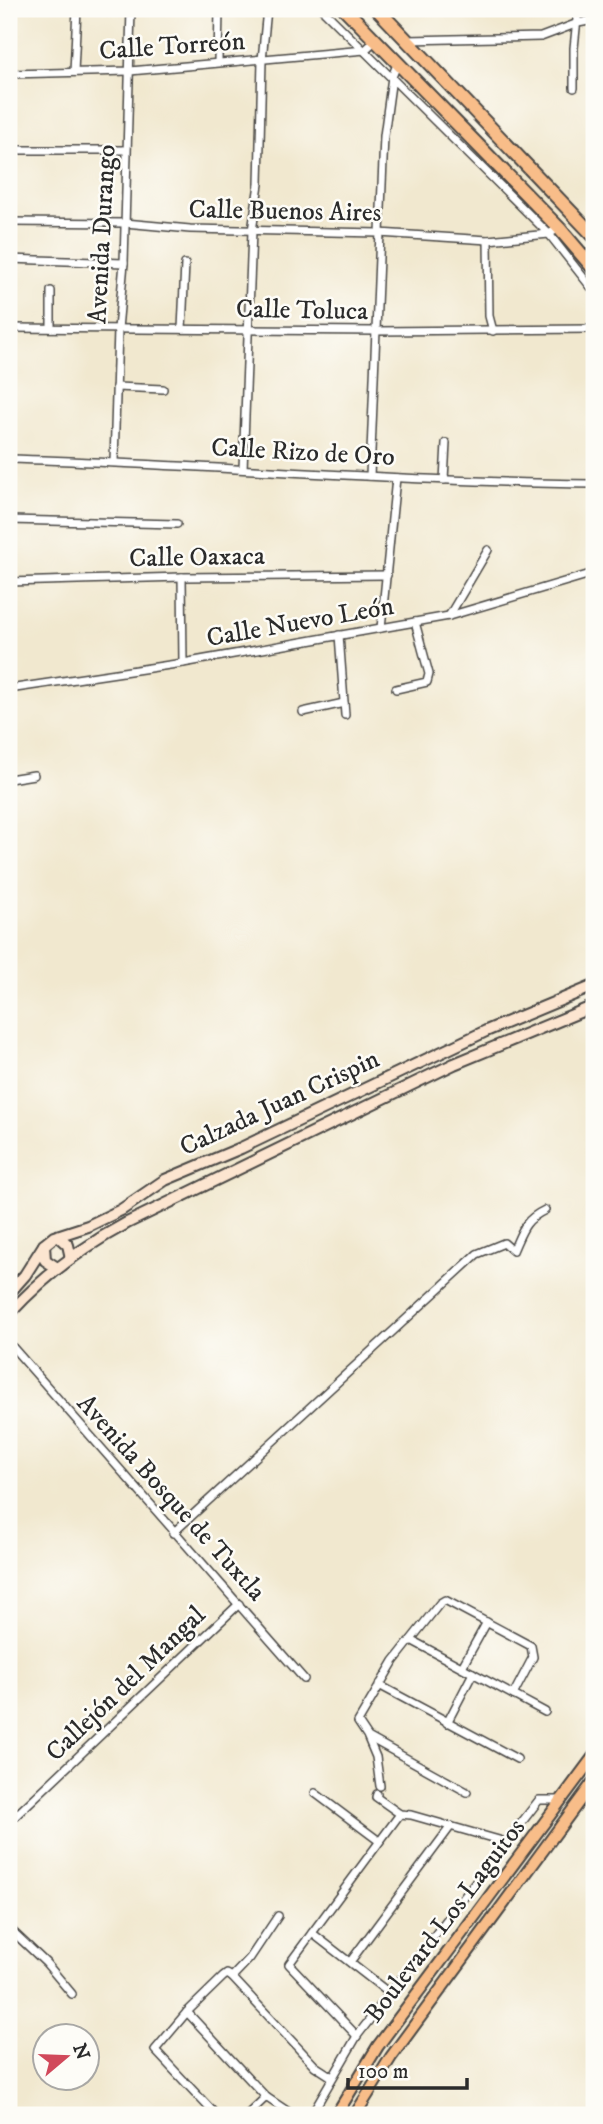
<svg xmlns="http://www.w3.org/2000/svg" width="603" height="2124" font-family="'IM FELL DW Pica',serif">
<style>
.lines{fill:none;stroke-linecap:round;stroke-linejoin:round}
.street-casing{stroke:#494744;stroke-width:10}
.secondary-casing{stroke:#494744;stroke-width:14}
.primary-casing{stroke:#494744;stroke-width:14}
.highway-casing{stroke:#494744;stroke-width:16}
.street{stroke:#fff;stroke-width:7}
.secondary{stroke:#fce5d0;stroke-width:10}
.primary{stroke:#f8bd89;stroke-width:10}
.highway{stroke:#f8bd89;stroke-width:12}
.labels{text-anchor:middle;stroke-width:5;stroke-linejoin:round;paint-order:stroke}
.street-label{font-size:26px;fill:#2b2b2b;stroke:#fdfcf7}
</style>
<rect width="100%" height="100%" fill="#fdfcf7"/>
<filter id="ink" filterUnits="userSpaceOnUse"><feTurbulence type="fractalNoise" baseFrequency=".0143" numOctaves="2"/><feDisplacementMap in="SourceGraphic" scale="14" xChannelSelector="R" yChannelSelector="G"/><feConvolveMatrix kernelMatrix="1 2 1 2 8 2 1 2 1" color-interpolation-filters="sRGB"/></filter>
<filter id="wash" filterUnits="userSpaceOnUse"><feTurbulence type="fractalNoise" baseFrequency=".00686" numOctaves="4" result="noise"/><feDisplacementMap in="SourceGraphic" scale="28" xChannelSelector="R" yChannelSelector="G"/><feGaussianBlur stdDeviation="1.57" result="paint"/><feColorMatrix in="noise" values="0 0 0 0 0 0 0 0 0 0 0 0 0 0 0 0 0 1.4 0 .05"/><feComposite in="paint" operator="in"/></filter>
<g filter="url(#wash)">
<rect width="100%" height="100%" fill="#f1e8cf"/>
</g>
<g filter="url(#ink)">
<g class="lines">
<g class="street-casing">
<g id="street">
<path d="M322,9L549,234L594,291"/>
<path d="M408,40L541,37L578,23L594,20"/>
<path d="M218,61L219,9"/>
<path d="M74,72L77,9"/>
<path d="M9,74L130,71L365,50L376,40"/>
<path d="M574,88V48L578,9"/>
<path d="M9,150H125"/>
<path d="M9,222L125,223L190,229L379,233L488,240L549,234L559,228"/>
<path d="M488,240L489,316L493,331"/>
<path d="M9,259L124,263"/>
<path d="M9,328L376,331L594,329"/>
<path d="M51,328V291"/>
<path d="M182,329L185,264"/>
<path d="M116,387L163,389"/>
<path d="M9,459C204,464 399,482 594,484"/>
<path d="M114,462L118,329L124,263L131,9"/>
<path d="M243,469L252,231L259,184L262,60L267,9"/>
<path d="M370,476L384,136L392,77L398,62"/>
<path d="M444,480L446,443"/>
<path d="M9,520L177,524"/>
<path d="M182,577L183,663"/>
<path d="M9,582L182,577L387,575"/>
<path d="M449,616L488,550"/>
<path d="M381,628L396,478"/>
<path d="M339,635L345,715"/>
<path d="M9,689L183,663L449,616L594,573"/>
<path d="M396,689L427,682L429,674L415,622"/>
<path d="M303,712L344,703"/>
<path d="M9,779L34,775"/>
<path d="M9,1343L304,1679"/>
<path d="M173,1533L477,1254L504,1243L513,1251C522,1231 524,1220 545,1210"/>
<path d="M411,1640L545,1712"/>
<path d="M462,1667L487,1622"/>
<path d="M379,1685L517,1759"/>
<path d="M447,1723L473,1673"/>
<path d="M368,1738L376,1757L380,1786"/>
<path d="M467,1792L368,1737L358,1722L394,1661L440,1603L445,1600L531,1646L533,1657L513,1695"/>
<path d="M315,1793L379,1841"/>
<path d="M377,1794L376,1797L400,1814L411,1815L506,1842"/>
<path d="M9,1822L239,1604"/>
<path d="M9,1928L46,1963L72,1994"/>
<path d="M312,1933L389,1993"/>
<path d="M350,1962L451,1826"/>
<path d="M232,1977L315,2066L332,2077"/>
<path d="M187,2012L266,2097L293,2115"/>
<path d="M357,2036L289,1964L400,1814"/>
<path d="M216,2115L155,2050L187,2012L223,1977L227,1974L232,1977L250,1958L278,1916"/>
<path d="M247,2115L266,2097"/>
<path d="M311,2115L357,2036L539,1800H561"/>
</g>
</g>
<g class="secondary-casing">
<g id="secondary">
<path d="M58,1236L68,1245L71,1258"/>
<path d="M44,1245L45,1260L57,1268"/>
<path d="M9,1293L25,1275L44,1245L54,1237L88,1226L121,1210L165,1180L241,1148L486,1031L594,986"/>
<path d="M9,1314C43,1277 82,1247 127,1223L454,1064L594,1006"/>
</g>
</g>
<g class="primary-casing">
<g id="primary">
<path d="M336,2115L378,2046L594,1756"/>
<path d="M355,2115L391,2057L594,1781"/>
</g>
</g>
<g class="highway-casing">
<g id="highway">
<path d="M345,9L559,228L594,269"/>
<path d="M377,9L594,236"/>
</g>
</g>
<use href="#street" class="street"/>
<use href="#secondary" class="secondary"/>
<use href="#primary" class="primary"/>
<use href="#highway" class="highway"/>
</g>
</g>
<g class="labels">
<g class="street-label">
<text transform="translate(172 45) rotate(-4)" y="9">Calle Torreón</text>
<text transform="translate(285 210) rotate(1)" y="9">Calle Buenos Aires</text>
<text transform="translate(101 234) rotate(-87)" y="9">Avenida Durango</text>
<text transform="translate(302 309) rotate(1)" y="9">Calle Toluca</text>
<text transform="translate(303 451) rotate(3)" y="9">Calle Rizo de Oro</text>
<text transform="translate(197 556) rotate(-1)" y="9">Calle Oaxaca</text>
<text transform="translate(300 621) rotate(-10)" y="9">Calle Nuevo León</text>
<text transform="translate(279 1102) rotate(-25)" y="9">Calzada Juan Crispin</text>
<text transform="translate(172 1497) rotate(48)" y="9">Avenida Bosque de Tuxtla</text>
<text transform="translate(125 1683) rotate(-44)" y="9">Callejón del Mangal</text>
<text transform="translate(444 1920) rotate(-53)" y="9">Boulevard Los Laguitos</text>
</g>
</g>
<rect width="603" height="2124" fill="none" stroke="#fdfcf7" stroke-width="35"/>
<g transform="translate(66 2057) rotate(71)"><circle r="33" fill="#fdfcf7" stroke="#a9a8a5" stroke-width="2"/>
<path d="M0-5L12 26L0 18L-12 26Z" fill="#d1495b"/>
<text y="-10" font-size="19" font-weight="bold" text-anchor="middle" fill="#2b2b2b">N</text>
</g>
<path d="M348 2078v10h119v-10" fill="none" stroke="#2b2b2b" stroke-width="3.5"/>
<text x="358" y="2078" font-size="21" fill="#2b2b2b" stroke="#fdfcf7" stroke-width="5" paint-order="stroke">100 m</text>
</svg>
